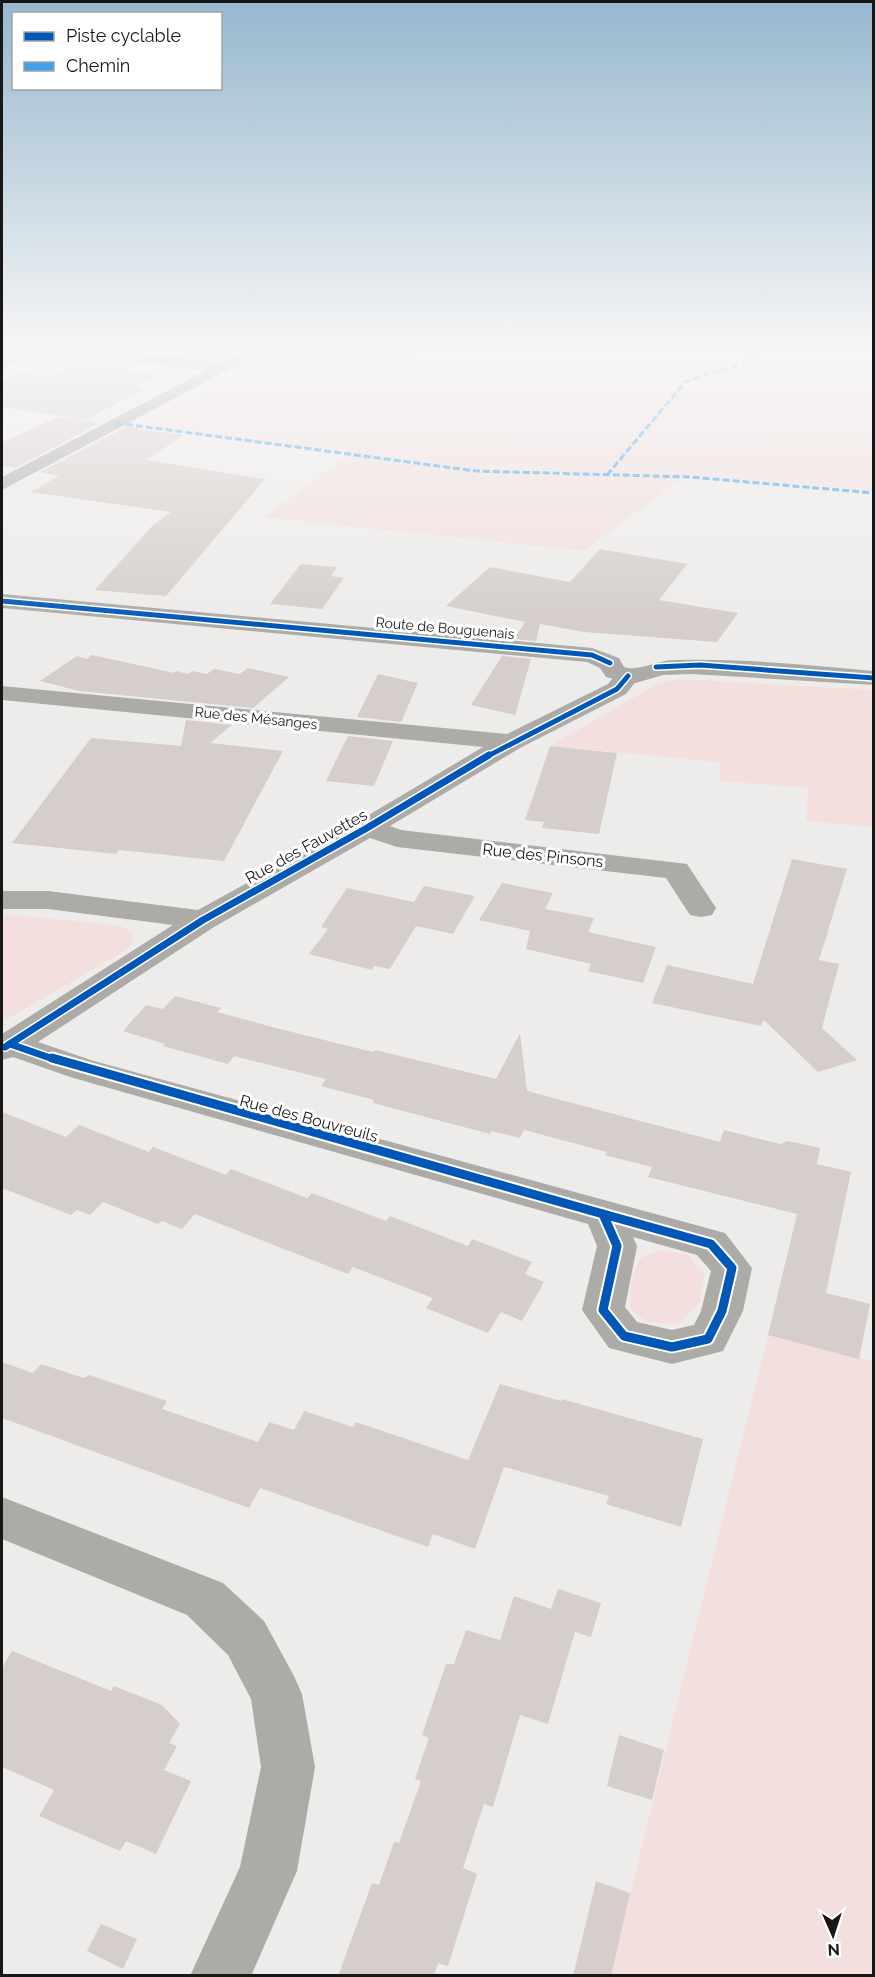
<svg xmlns="http://www.w3.org/2000/svg" width="875" height="1977" font-family="Raleway,sans-serif">
<style>
.green{fill:#f2dfde}
.building{fill:#d5cecb}
.lines{fill:none;stroke-linecap:round;stroke-linejoin:round}
.minor{fill:#acaba7;fill-rule:evenodd}
.tertiary{fill:#acaba7;fill-rule:evenodd}
.quiet{stroke:#3da2ea;stroke-width:3;stroke-dasharray:7 3;stroke-linecap:butt}
.cycleway-far2-casing{stroke:#fff;stroke-width:8}
.cycleway-far1-casing{stroke:#fff;stroke-width:10}
.cycleway-casing{stroke:#fff;stroke-width:13}
.cycleway-far2{stroke:#0057b8;stroke-width:5}
.cycleway-far1{stroke:#0057b8;stroke-width:7}
.cycleway{stroke:#0057b8;stroke-width:9}
.labels{text-anchor:middle;stroke-width:6;stroke-linejoin:round;paint-order:stroke}
.far-street-label{font-size:14px;fill:#181715;stroke:#fff}
.street-label{font-size:16px;fill:#181715;stroke:#fff}
</style>
<rect width="100%" height="100%" fill="#eeecea"/>
<g class="green">
<path d="M418,348H873V491L686,475L584,551L264,517L350,454L139,426L283,352L390,365Z"/>
<path d="M679,679L873,690V827L806,821L808,788L720,781V762L550,746L659,683Z"/>
<path d="M18,915L121,926L131,932L133,941L128,949L116,956L2,1022V916Z"/>
<path d="M660,1250L687,1254L704,1274L699,1304L678,1324L647,1322L630,1310L631,1283L639,1259Z"/>
<path d="M768,1335L873,1361V1975L610,1976Z"/>
</g>
<g class="building">
<path d="M78,363L160,374L137,386L148,388L84,420L2,407V381L23,372L50,376Z"/>
<path d="M57,417L100,423L15,468L2,466V443Z"/>
<path d="M126,427L184,435L146,460L265,479L166,596L95,590L152,526L171,512L30,492L59,476L40,472Z"/>
<path d="M600,549L687,564L659,600L738,613L717,642L584,632L540,624L536,641L514,639L525,622L446,606L490,567L570,582Z"/>
<path d="M301,564L337,567L331,576L344,578L322,609L270,604Z"/>
<path d="M92,655L174,673L176,671L188,674L192,671L207,674L214,669L240,674L248,668L289,677L253,708L79,691L40,681L77,656L87,659Z"/>
<path d="M502,656L531,659L515,715L471,705Z"/>
<path d="M378,674L418,683L401,722L357,717Z"/>
<path d="M186,720L232,725L210,743L283,751L224,861L119,850L116,854L12,843L91,738L181,746Z"/>
<path d="M348,736L393,741L374,786L326,781Z"/>
<path d="M550,746L617,753L599,834L542,828L544,822L525,820Z"/>
<path d="M792,859L847,869L819,960L839,964L822,1028L857,1060L818,1072L764,1020L761,1026L652,1003L667,965L753,984Z"/>
<path d="M502,883L553,893L545,909L594,918L588,932L656,947L643,983L588,971L591,964L526,949L530,931L479,920Z"/>
<path d="M424,886L475,896L453,934L416,926L390,969L374,966L372,970L309,954L328,929L321,927L347,888L414,902Z"/>
<path d="M175,996L221,1008L217,1012L276,1028L373,1052L375,1050L496,1079L520,1033L527,1091L720,1142L724,1130L780,1144L788,1141L820,1148L817,1164L851,1172L826,1293L870,1304L859,1359L768,1335L797,1214L648,1177L652,1167L605,1155L607,1152L524,1130L520,1138L491,1131L490,1134L373,1103L374,1100L321,1086L326,1079L234,1056L228,1064L163,1046L165,1044L123,1031L146,1005L163,1009Z"/>
<path d="M2,1112L66,1137L79,1125L149,1152L153,1147L226,1175L231,1169L307,1198L312,1193L386,1221L390,1216L468,1246L472,1239L532,1262L525,1274L544,1282L522,1321L501,1312L488,1333L426,1308L433,1298L353,1267L348,1274L195,1214L182,1229L162,1221L158,1224L103,1202L90,1215L77,1210L71,1215L2,1188Z"/>
<path d="M2,1362L33,1373L41,1364L84,1378L89,1375L167,1401L162,1409L258,1442L269,1422L294,1430L304,1411L353,1427L356,1422L468,1460L500,1384L561,1401L562,1399L703,1439L681,1527L606,1504L609,1496L504,1467L475,1549L433,1534L428,1547L260,1488L249,1508L2,1418Z"/>
<path d="M558,1589L601,1603L591,1637L575,1632L548,1724L520,1715L493,1807L484,1804L463,1868L477,1874L448,1966L438,1963L434,1976H338L372,1883L379,1885L394,1842L399,1843L421,1781L415,1779L429,1738L422,1735L446,1664H454L466,1630L500,1640L514,1596L551,1609Z"/>
<path d="M12,1651L111,1691L114,1686L162,1705L180,1724L169,1743L177,1746L164,1770L191,1781L156,1854L126,1841L120,1851L39,1816L54,1790L2,1767V1668Z"/>
<path d="M619,1735L664,1750L652,1800L607,1786Z"/>
<path d="M596,1881L630,1893L611,1976H573Z"/>
<path d="M101,1924L137,1939L123,1969L87,1951Z"/>
</g>
<g class="lines">
<g class="minor">
<path d="M23,348H43L2,369V358Z"/>
<path d="M44,348H94L222,362L249,348H269L2,490V477L207,370L52,353Z"/>
<path d="M628,669L637,671L640,676L626,694L520,748L390,826L401,830L687,864L716,908L712,915L701,917L690,915L666,878L397,847L370,838L214,927L38,1042L94,1061L725,1233L752,1268L743,1311L723,1351L672,1364L609,1348L582,1310L597,1246L588,1224L70,1077L13,1057L2,1060V1034L173,925L48,909H2V891H48L198,910L357,822L483,747L2,700V686L507,734L608,684L619,671ZM633,1237L697,1255L711,1271L701,1311L694,1325L672,1330L637,1322L625,1307L637,1246Z"/>
<path d="M2,1497L223,1583L264,1621L294,1676L302,1694L315,1767L297,1871L251,1976H190L240,1867L261,1767L251,1699L228,1655L187,1615L2,1539Z"/>
</g>
<path class="tertiary" d="M2,594L592,648L619,658L624,667C639,672 658,660 674,660C741,658 807,665 874,671V685L692,674L663,675L632,684L606,677L600,668L587,662L2,608Z"/>
<g class="quiet">
<path d="M116,423L476,471L690,477L874,493"/>
<path d="M607,475L686,381L743,364L755,348"/>
</g>
<g class="cycleway-far2-casing">
<g id="cycleway-far2">
<path d="M2,601L592,655L610,663"/>
<path d="M656,667L700,665L874,678"/>
<path d="M486,757L617,689L628,676"/>
</g>
</g>
<g class="cycleway-far1-casing">
<g id="cycleway-far1">
<path d="M10,1044L56,1060"/>
<path d="M5,1047L203,920L367,828L489,755"/>
</g>
</g>
<g class="cycleway-casing">
<g id="cycleway">
<path d="M52,1058L603,1214"/>
<path d="M603,1214L711,1244L732,1268L722,1311L708,1339L672,1347L624,1336L603,1310L617,1246Z"/>
</g>
</g>
<use href="#cycleway-far2" class="cycleway-far2"/>
<use href="#cycleway-far1" class="cycleway-far1"/>
<use href="#cycleway" class="cycleway"/>
</g>
<linearGradient id="sky" x2="0" y2="1"><stop stop-color="#96b8ce"/><stop offset="0.56" stop-color="#f7f6f6"/><stop offset="1" stop-color="#f7f6f6" stop-opacity="0"/></linearGradient>
<rect width="875" height="625" fill="url(#sky)"/>
<g class="labels">
<g class="far-street-label">
<text transform="translate(445 628) rotate(5)" y="5">Route de Bouguenais</text>
<text transform="translate(256 718) rotate(6)" y="5">Rue des Mésanges</text>
</g>
<g class="street-label">
<text transform="translate(306 846) rotate(-29)" y="6">Rue des Fauvettes</text>
<text transform="translate(543 855) rotate(6)" y="6">Rue des Pinsons</text>
<text transform="translate(309 1118) rotate(15)" y="6">Rue des Bouvreuils</text>
</g>
</g>
<rect width="875" height="1977" fill="none" stroke="#181715" stroke-width="6"/>
<rect x="12" y="12" width="210" height="78" fill="#ffffff" stroke="#a3a2a1" stroke-width="1.5"/>
<rect x="24" y="32" width="30" height="9" fill="#0057b8" stroke="#a3a2a1" stroke-width="1.5"/>
<text x="66" y="42" font-size="18" fill="#181715">Piste cyclable</text>
<rect x="24" y="62" width="30" height="9" fill="#3da2ea" stroke="#a3a2a1" stroke-width="1.5"/>
<text x="66" y="72" font-size="18" fill="#181715">Chemin</text>
<g transform="translate(833 1935) rotate(177)" stroke="#ffffff" stroke-width="4.5" paint-order="stroke">
<path d="M0-4.5L10 22L0 15L-10 22Z" fill="#181715"/>
<text y="-9" font-size="16" font-weight="bold" text-anchor="middle" fill="#181715">N</text>
</g>
</svg>
